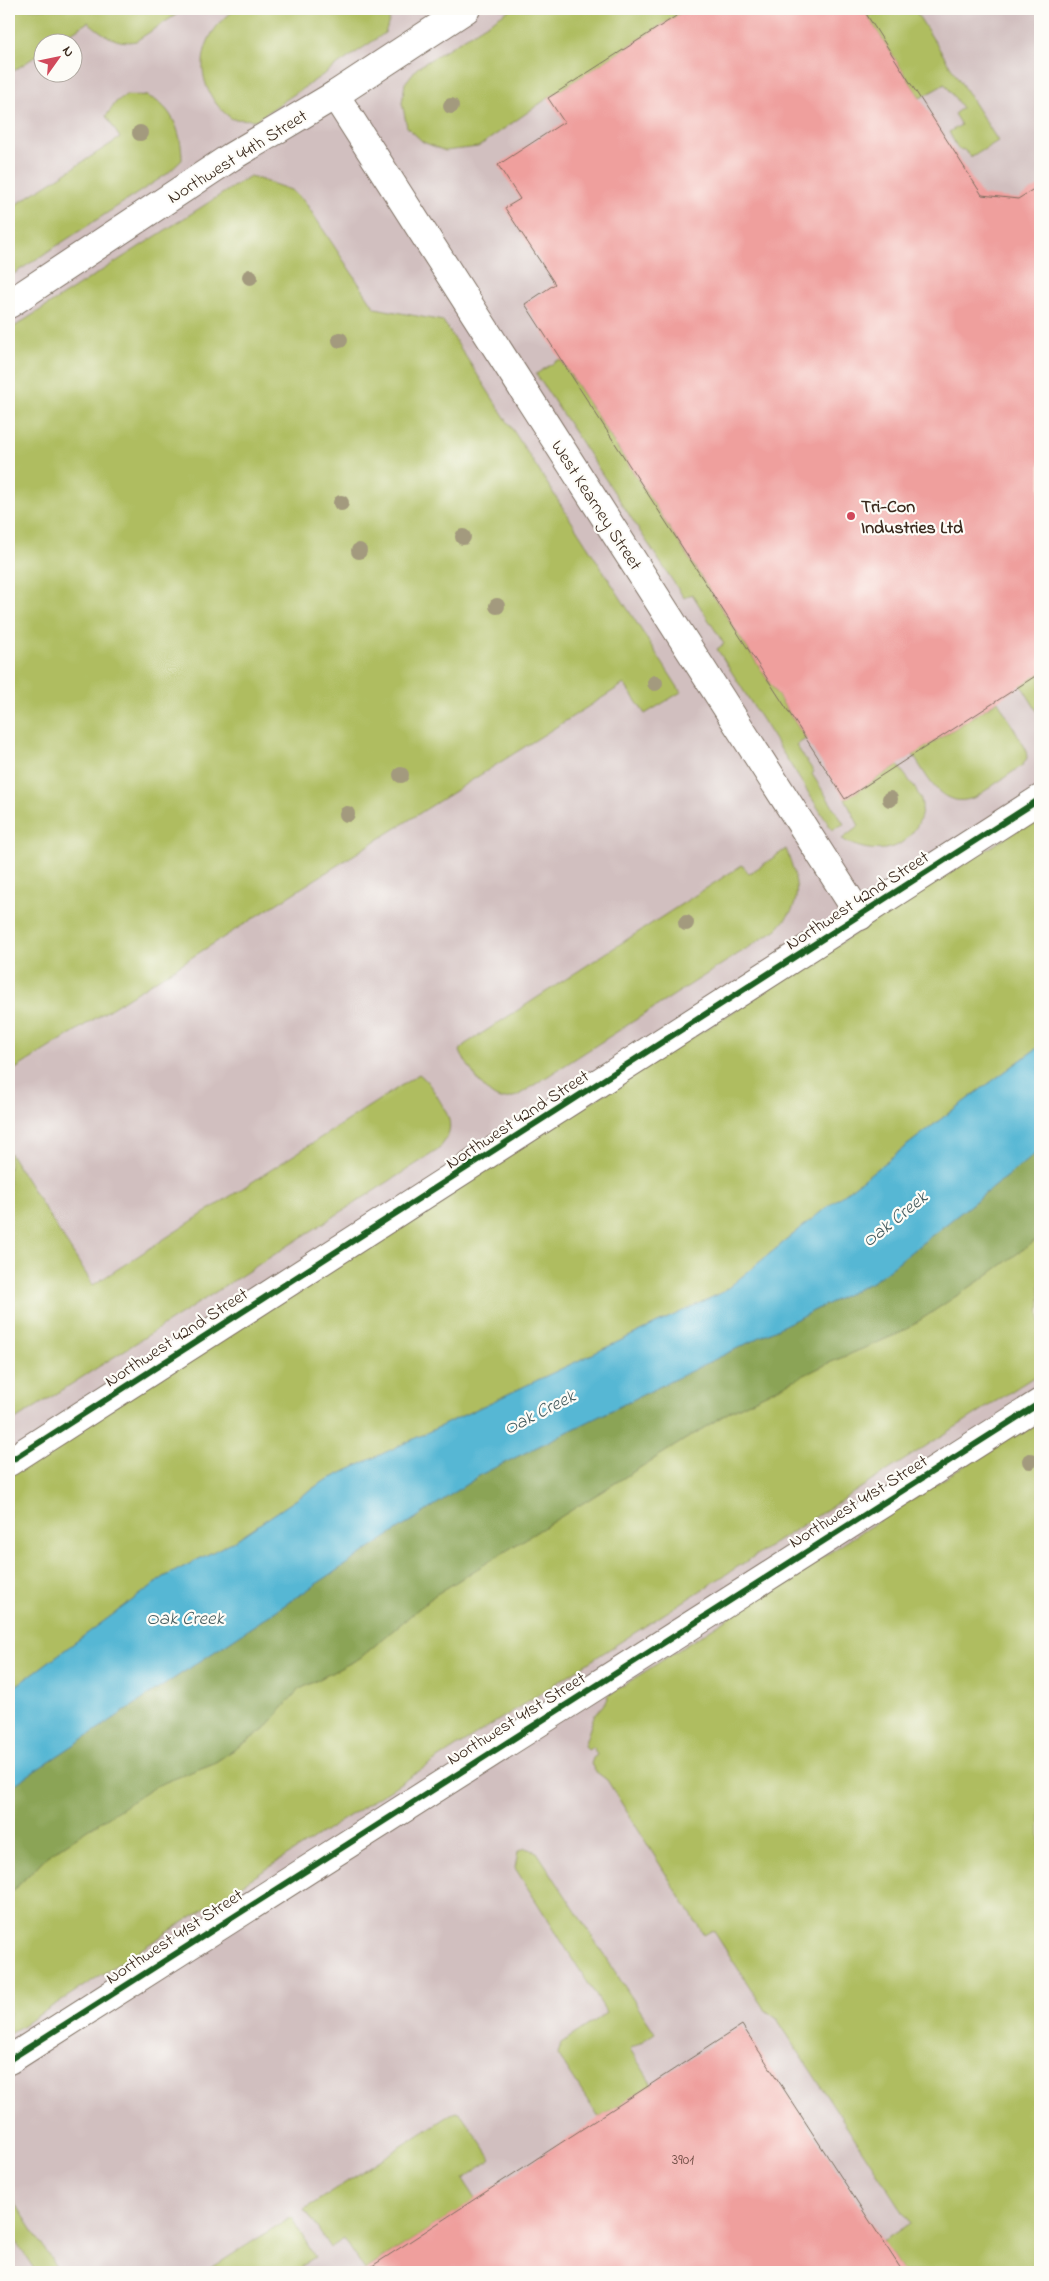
<svg xmlns="http://www.w3.org/2000/svg" width="1049" height="2281" font-family="'Indie Flower',sans-serif">
<style>
.industrial{fill:#d1bfbf;fill-rule:evenodd}
.green{fill:#afbd60;stroke:#75743f}
.forest{fill:#8ba456;stroke:#63673a}
.water{fill:#56b7d4;stroke:#487079}
.building{fill:#ef9f9d}
.lines{fill:none;stroke-linecap:round;stroke-linejoin:round}
.minor-casing{stroke:#7d6e60;stroke-width:30}
.minor{stroke:#fff;stroke-width:28}
.cycleway-casing{stroke:#fdfcf7;stroke-width:9}
.cycleway{stroke:#1b5e20;stroke-width:6}
.tree{fill:#a39a7e}
.poi-dot{fill:#d1495b;stroke:#fdfcf7;stroke-width:2}
.labels{text-anchor:middle;stroke-width:4.5;stroke-linejoin:round;paint-order:stroke}
.number-label{font-size:15px;fill:#68473e}
.street-label{font-size:18px;fill:#3b2a1e;stroke:#fdfcf7}
.poi-label{font-size:18px;font-weight:bold;fill:#3b2a1e;stroke:#fdfcf7;text-anchor:start}
.water-label{font-size:19px;font-style:italic;fill:#445b5e;stroke:#fdfcf7}
</style>
<rect width="100%" height="100%" fill="#fdfcf7"/>
<filter id="ink" filterUnits="userSpaceOnUse"><feTurbulence type="fractalNoise" baseFrequency=".02" numOctaves="2"/><feDisplacementMap in="SourceGraphic" scale="10" xChannelSelector="R" yChannelSelector="G"/><feConvolveMatrix kernelMatrix="1 2 1 2 8 2 1 2 1" color-interpolation-filters="sRGB"/></filter>
<filter id="wash" filterUnits="userSpaceOnUse"><feTurbulence type="fractalNoise" baseFrequency=".0096" numOctaves="4" result="noise"/><feDisplacementMap in="SourceGraphic" scale="20" xChannelSelector="R" yChannelSelector="G"/><feGaussianBlur stdDeviation="1.12" result="paint"/><feColorMatrix in="noise" values="0 0 0 0 0 0 0 0 0 0 0 0 0 0 0 0 0 1.4 0 .05"/><feComposite in="paint" operator="in"/></filter>
<g filter="url(#wash)">
<rect width="100%" height="100%" fill="#f8eddb"/>
<path class="industrial" d="M60,9H1040V2272H9V42ZM42,42H72V72H42Z"/>
<g class="green">
<path d="M9,9H185L136,41C116,45 103,34 88,22L57,42H42V52L9,74Z"/>
<path d="M237,9H391V15L385,33L256,120L232,119C191,89 194,35 237,9Z"/>
<path d="M511,9H687L548,98L478,147L445,151L423,142L407,127L402,103L405,83L417,68Z"/>
<path d="M863,9H914L998,141L972,157L964,150L958,149L949,132L961,125L954,114L962,108L945,84L920,98Z"/>
<path d="M126,95C133,96 143,94 149,97C174,107 182,136 182,160L167,174L9,277V209L120,138L106,116L116,102Z"/>
<path d="M250,176L291,190L305,202L375,308L443,321L681,692L645,714L624,684L9,1073V330Z"/>
<path d="M560,359L806,739L796,745L814,772L812,774L844,824L832,830L717,649L724,644L692,594L684,598L536,374Z"/>
<path d="M1040,673V716L1021,685Z"/>
<path d="M998,701L1026,749L1027,758L1023,765L976,797C942,811 929,779 913,755Z"/>
<path d="M898,765C905,776 917,788 921,800C927,819 908,844 890,848C874,852 856,848 842,839L859,826L845,799Z"/>
<path d="M1030,822L1036,824L1040,830V1046L954,1109L822,1211L723,1292L321,1483L234,1541L164,1577L9,1691V1474Z"/>
<path d="M786,849C793,867 802,892 792,910C788,917 782,923 777,929L517,1096C512,1097 507,1099 502,1099C487,1099 470,1068 462,1056L460,1051L464,1045L742,865L749,874Z"/>
<path d="M419,1074C427,1080 431,1087 437,1096C450,1118 457,1128 438,1150L9,1424V1152L93,1285Z"/>
<path d="M1040,1237V1373L9,2034V1895L47,1856L156,1785L214,1763L264,1730L298,1690L360,1658L435,1595L731,1411L829,1363L902,1332L985,1277Z"/>
<path d="M1040,1417V2272H903L883,2241L910,2223L777,2019L764,2009L713,1930L704,1935L607,1780L595,1771L591,1764L593,1758L597,1755L593,1747L588,1750L584,1746L594,1716L608,1699L607,1696Z"/>
<path d="M525,1848L537,1852L655,2033L630,2049L652,2084L599,2118L558,2055L561,2043L607,2013L515,1868L518,1852Z"/>
<path d="M456,2112L462,2115L492,2159L463,2179L476,2199L365,2270L344,2239L330,2248L305,2209L451,2114Z"/>
<path d="M9,2193L59,2272H36L9,2231Z"/>
<path d="M291,2217L315,2257L301,2266L304,2272H205Z"/>
</g>
<path class="forest" d="M1040,1150V1237L985,1277L902,1332L829,1363L731,1411L435,1595L360,1658L298,1690L264,1730L214,1763L156,1786L47,1856L9,1895V1788L482,1474L874,1281Z"/>
<path class="water" d="M1040,1046V1150L874,1281L482,1474L9,1788V1691L164,1577L234,1541L321,1483L723,1292L822,1211L954,1109Z"/>
<g id="blocks">
<g class="building">
<path d="M687,9H863L982,195L1018,199L1040,185V673L845,799L525,304L555,284L505,208L520,199L498,165L564,122L548,98Z"/>
<path d="M742,2025L903,2272H363L599,2118Z"/>
</g>
</g>
</g>
<g filter="url(#ink)">
<use href="#blocks" fill-opacity="0" stroke="#7d6e60" stroke-width="1"/>
<g class="lines">
<g class="minor-casing">
<g id="minor">
<path d="M335,95L860,916"/>
<path d="M9,304L231,157L335,95L466,9"/>
<path d="M9,1462L1040,799"/>
<path d="M9,2060L1040,1403"/>
</g>
</g>
<use href="#minor" class="minor"/>
<g class="cycleway-casing">
<g id="cycleway">
<path d="M9,1462L1040,799"/>
<path d="M9,2060L1040,1403"/>
</g>
</g>
<use href="#cycleway" class="cycleway"/>
</g>
<g class="tree">
<circle cx="451" cy="106" r="8"/>
<circle cx="140" cy="133" r="8"/>
<circle cx="250" cy="277" r="8"/>
<circle cx="340" cy="340" r="8"/>
<circle cx="341" cy="503" r="8"/>
<circle cx="463" cy="537" r="8"/>
<circle cx="359" cy="551" r="8"/>
<circle cx="497" cy="606" r="8"/>
<circle cx="655" cy="683" r="8"/>
<circle cx="401" cy="775" r="8"/>
<circle cx="890" cy="799" r="8"/>
<circle cx="347" cy="814" r="8"/>
<circle cx="686" cy="923" r="8"/>
<circle cx="1030" cy="1461" r="8"/>
</g>
</g>
<circle class="poi-dot" cx="851" cy="516" r="5"/>
<g class="labels">
<g class="number-label">
<text x="683" y="2164">3901</text>
</g>
<g class="street-label">
<text transform="translate(237 156) rotate(-32)" y="6">Northwest 44th Street</text>
<text transform="translate(597 505) rotate(57)" y="6">West Kearney Street</text>
<text transform="translate(857 900) rotate(-33)" y="6">Northwest 42nd Street</text>
<text transform="translate(517 1119) rotate(-33)" y="6">Northwest 42nd Street</text>
<text transform="translate(176 1337) rotate(-33)" y="6">Northwest 42nd Street</text>
<text transform="translate(858 1501) rotate(-32)" y="6">Northwest 41st Street</text>
<text transform="translate(516 1718) rotate(-32)" y="6">Northwest 41st Street</text>
<text transform="translate(174 1936) rotate(-33)" y="6">Northwest 41st Street</text>
</g>
<g class="poi-label">
<text x="861" y="512">Tri-Con<tspan x="861" dy="21">Industries Ltd</tspan></text>
</g>
<g class="water-label">
<text transform="translate(894 1218) rotate(-39)" y="7">Oak Creek</text>
<text transform="translate(539 1411) rotate(-27)" y="7">Oak Creek</text>
<text x="185" y="1624">Oak Creek</text>
</g>
</g>
<rect width="1049" height="2281" fill="none" stroke="#fdfcf7" stroke-width="30"/>
<g transform="translate(58 58) rotate(57)"><circle r="24" fill="#fdfcf7" stroke="#afa8a0"/>
<path d="M0-4L9 19L0 12L-9 19Z" fill="#d1495b"/>
<text y="-8" font-size="14" font-weight="bold" text-anchor="middle" fill="#3b2a1e">N</text>
</g>
</svg>
